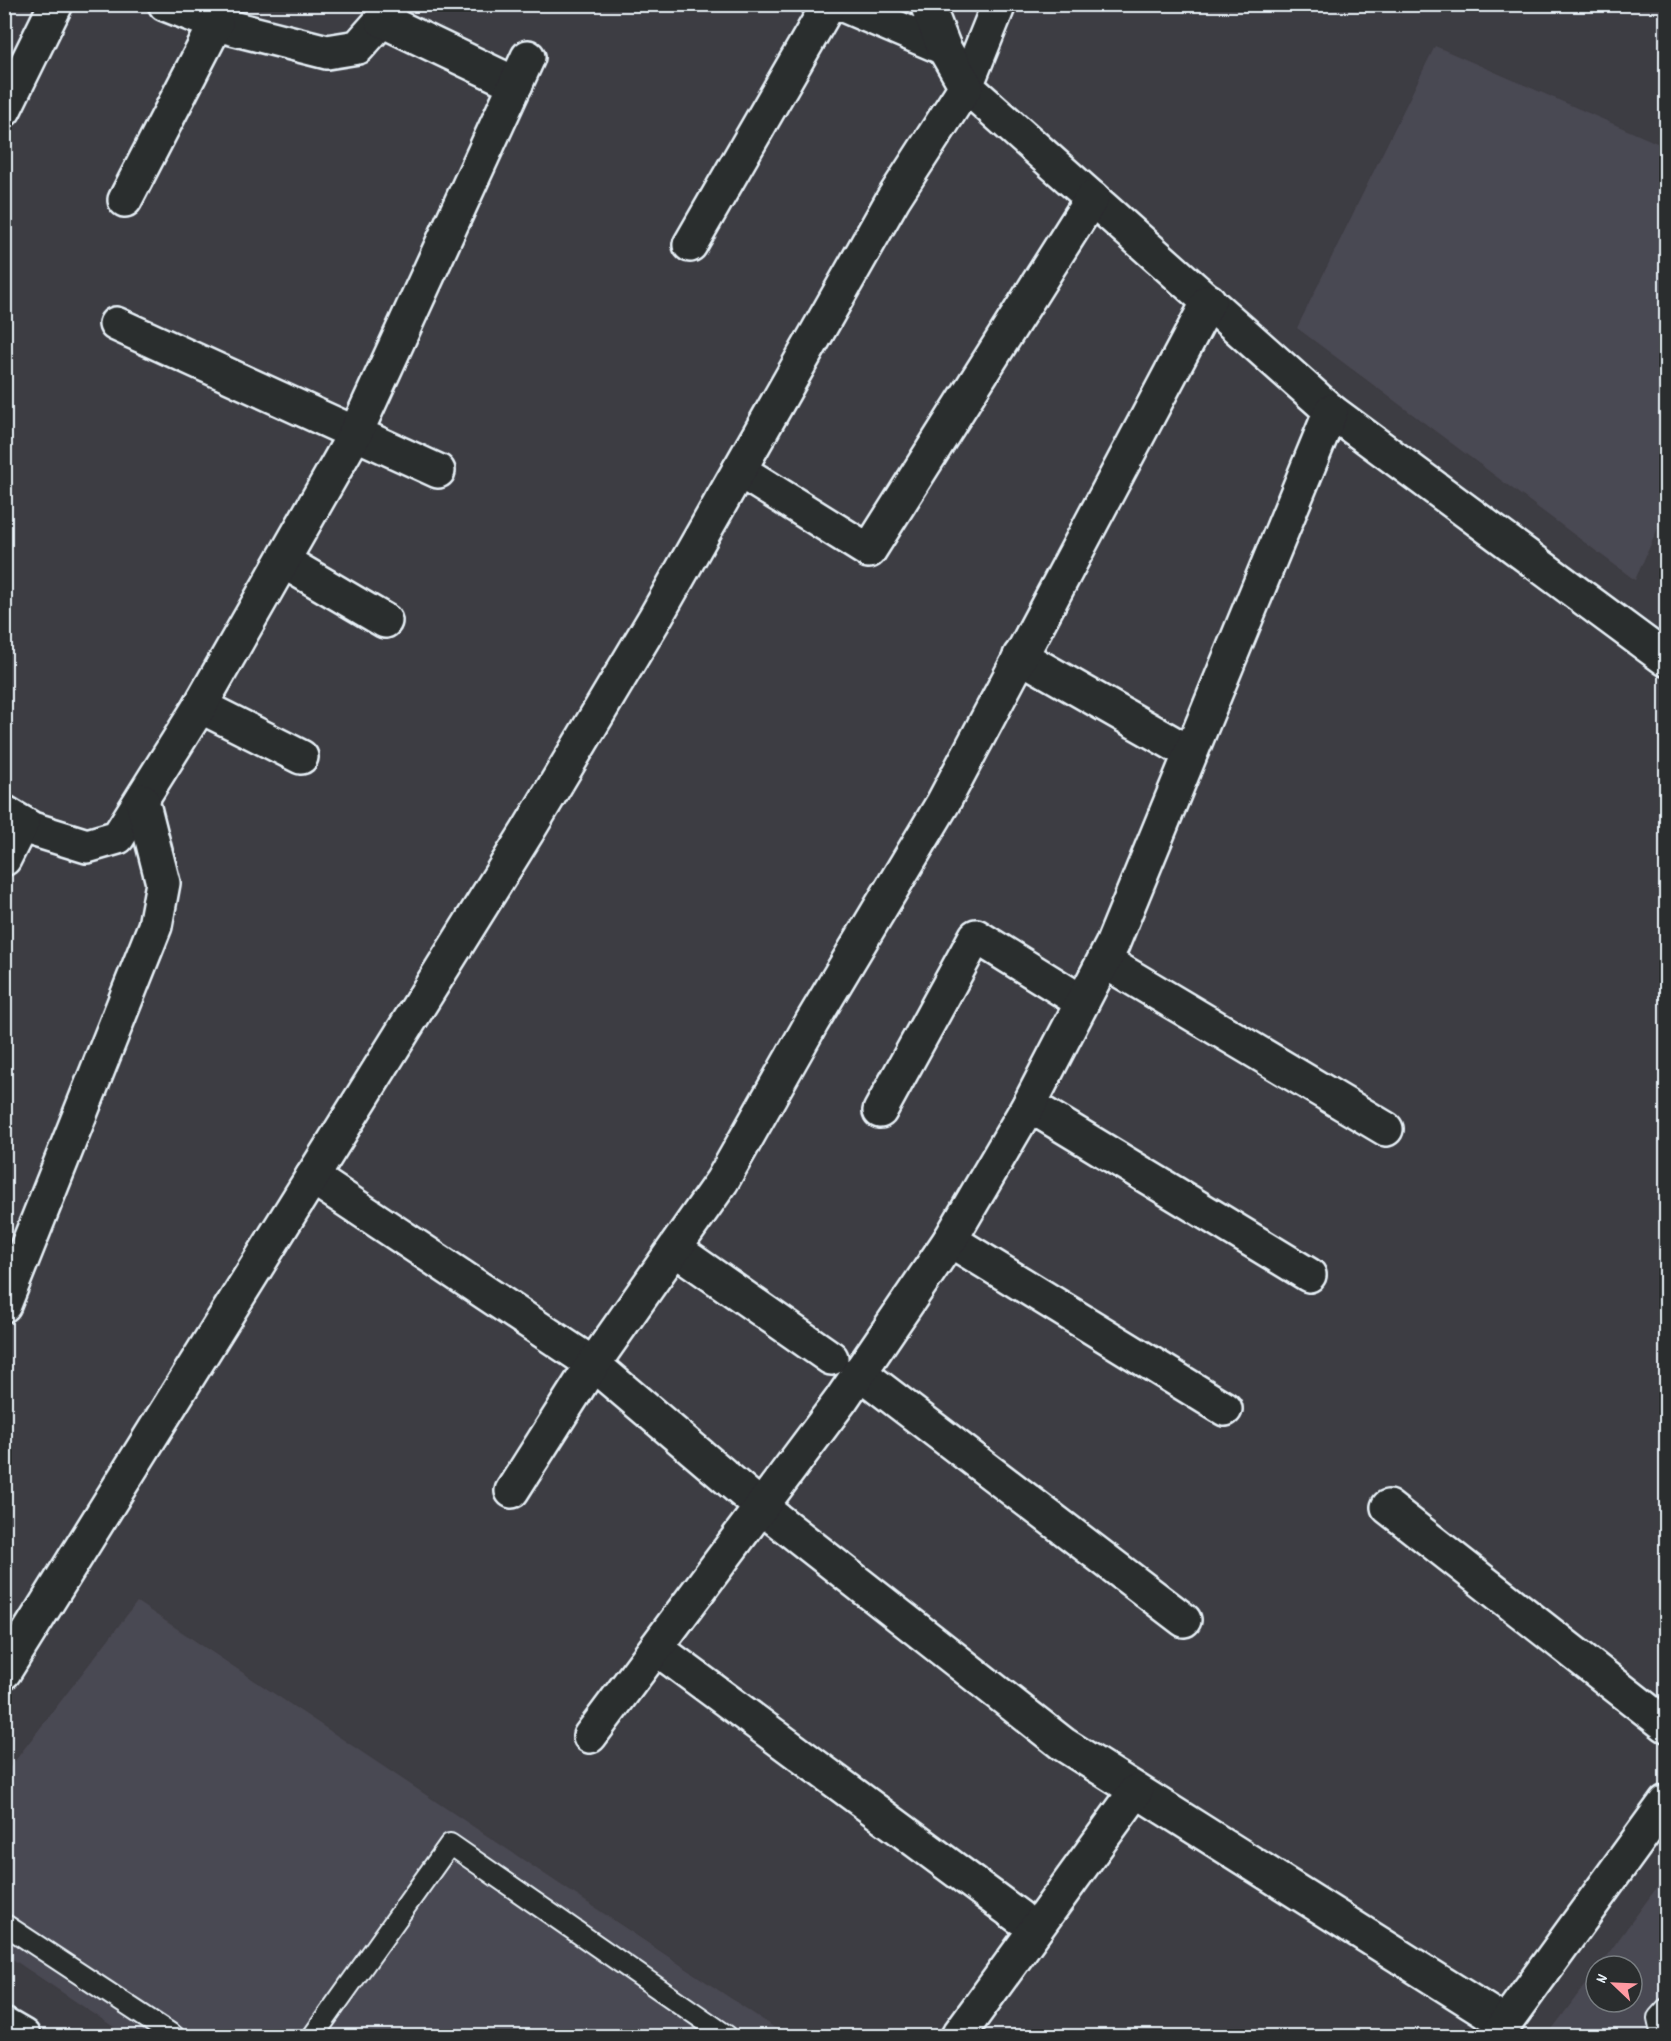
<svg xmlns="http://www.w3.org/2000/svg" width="1671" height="2041" font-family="Dekko,sans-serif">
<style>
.built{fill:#4a4852}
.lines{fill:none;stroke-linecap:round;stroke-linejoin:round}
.service-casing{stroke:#e8f1f8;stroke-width:24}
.minor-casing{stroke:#e8f1f8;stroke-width:38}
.service{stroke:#2a2d2e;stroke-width:20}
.minor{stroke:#2a2d2e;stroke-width:33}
</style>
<rect width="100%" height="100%" fill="#3d3d43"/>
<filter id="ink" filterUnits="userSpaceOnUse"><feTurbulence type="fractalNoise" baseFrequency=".0167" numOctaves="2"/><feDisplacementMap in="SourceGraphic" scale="12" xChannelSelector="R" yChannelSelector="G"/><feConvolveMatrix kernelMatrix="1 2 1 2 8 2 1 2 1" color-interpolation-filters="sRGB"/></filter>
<g filter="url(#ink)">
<g class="built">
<path d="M1435,46L1666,147V510L1635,580L1297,328Z"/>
<path d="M137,1602L787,2036H127L5,1954L4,1775Z"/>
<path d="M1666,1875V2036H1547L1596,1970V2002H1632V1966H1599Z"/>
</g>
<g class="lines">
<g class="service-casing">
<g id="service">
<path d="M4,1924L174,2036"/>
<path d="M313,2036L450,1844L727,2036"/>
<path d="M1662,2036L1658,2018L1666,2009"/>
</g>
</g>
<g class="minor-casing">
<g id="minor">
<path d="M165,4L216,24L327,52L358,47L382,20L391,4"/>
<path d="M841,4L944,48"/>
<path d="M999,4L966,86L1331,411L1666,659"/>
<path d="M382,20L516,84"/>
<path d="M4,110L56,4"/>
<path d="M125,200L216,24"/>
<path d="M690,245L829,4"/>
<path d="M116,324L438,471"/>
<path d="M739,470L869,551L1092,198"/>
<path d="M283,561L385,621"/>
<path d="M1020,656L1190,753"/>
<path d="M200,706L301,757"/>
<path d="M4,812L32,829L87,846L118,837L200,706L356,432L528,57"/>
<path d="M4,859L22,823"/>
<path d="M1104,961L1386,1129"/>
<path d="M1029,1105L1309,1275"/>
<path d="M880,1111L976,936L1082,1002"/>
<path d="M312,1177L594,1365L761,1507L1063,1744L1505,2023"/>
<path d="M950,1240L1225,1409"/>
<path d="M675,1249L831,1358"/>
<path d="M4,1305L155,926L163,883L142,800"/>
<path d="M859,1372L1184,1620"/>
<path d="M512,1491L587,1373L722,1181L812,1022L943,803L1209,301"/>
<path d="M1388,1507L1666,1725"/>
<path d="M656,1648L1019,1917"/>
<path d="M4,1672L529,829L655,618L893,199L966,86L944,48L927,4"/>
<path d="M590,1736L841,1400L950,1240L1029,1105L1112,945L1331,411"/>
<path d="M4,2025L23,2036"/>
<path d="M958,2036L1136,1791"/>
<path d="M1496,2036L1666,1802"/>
</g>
</g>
<use href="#service" class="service"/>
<use href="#minor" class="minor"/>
</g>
</g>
<rect width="1671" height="2041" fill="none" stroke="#2a2d2e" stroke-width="24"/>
<rect x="12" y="12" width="1647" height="2017" fill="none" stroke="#e8f1f8" stroke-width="2" filter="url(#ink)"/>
<g transform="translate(1614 1984) rotate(293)"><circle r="28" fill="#2a2d2e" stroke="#767b7f" stroke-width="1.5"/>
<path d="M0-4.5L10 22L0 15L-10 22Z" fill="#ff9aa2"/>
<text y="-9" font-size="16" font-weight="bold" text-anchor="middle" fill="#e8f1f8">N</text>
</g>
</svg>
